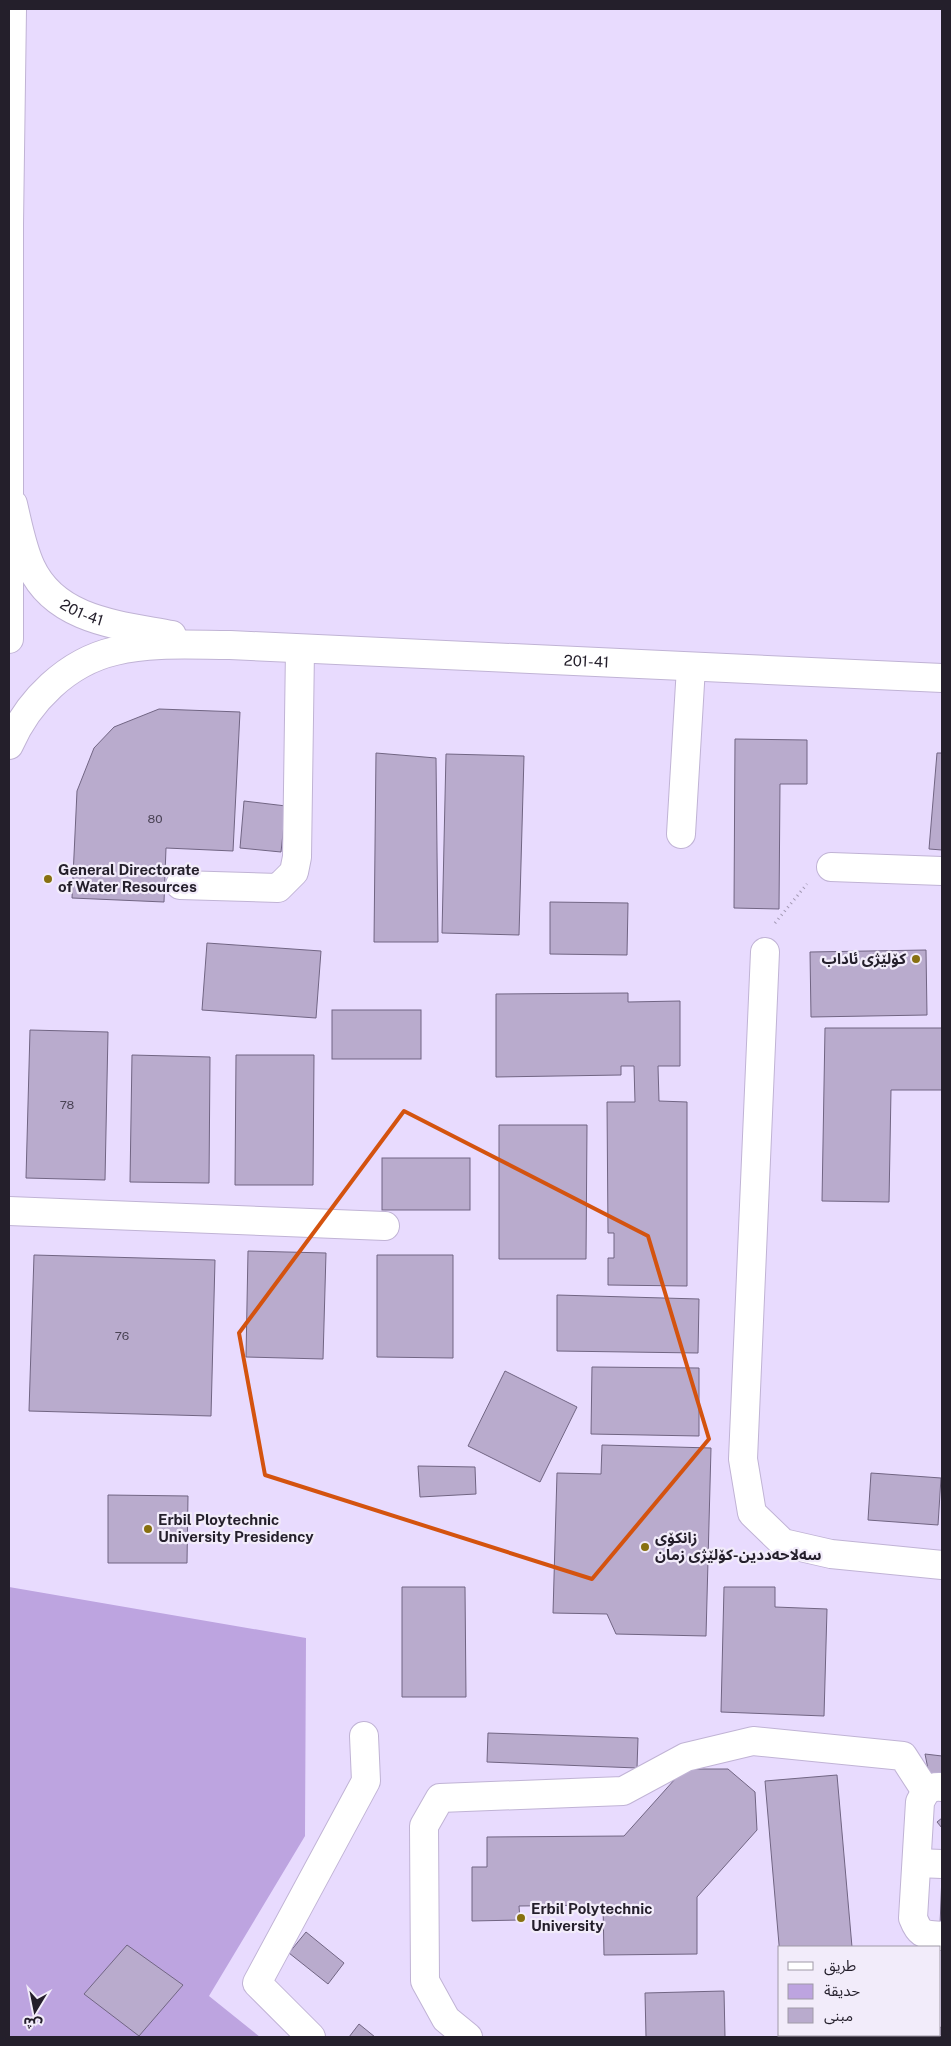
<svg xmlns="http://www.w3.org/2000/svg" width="951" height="2046" font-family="'Public Sans','Noto Sans Arabic',sans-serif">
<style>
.green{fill:#bda4e0}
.building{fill:#b9abcd;stroke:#716583}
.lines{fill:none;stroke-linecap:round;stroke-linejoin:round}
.minor-casing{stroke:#c0b3d5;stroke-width:30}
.highway-casing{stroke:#c0b3d5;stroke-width:30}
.path{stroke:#a399b4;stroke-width:3;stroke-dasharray:1 4;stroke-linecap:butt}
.minor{stroke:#fff;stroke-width:28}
.highway{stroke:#fff;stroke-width:28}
.marked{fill:none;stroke:#d4530f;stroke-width:4;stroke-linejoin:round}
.poi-dot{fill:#877010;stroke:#f2ecfa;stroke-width:2}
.labels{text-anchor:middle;stroke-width:4.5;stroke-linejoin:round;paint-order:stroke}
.number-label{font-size:12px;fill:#494254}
.street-label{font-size:15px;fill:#241f2b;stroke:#f2ecfa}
.poi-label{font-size:15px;font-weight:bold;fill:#241f2b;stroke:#f2ecfa;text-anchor:start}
</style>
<rect width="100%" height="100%" fill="#e8dbfe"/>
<path class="green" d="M9,1587L306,1638L305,1836L209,1996L260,2037H9Z"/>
<g class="building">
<path d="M159,709L240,712L233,851L166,848L164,902L72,898L77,791L94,748L114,727Z"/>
<path d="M735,739L807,740V784H780L779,909L734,908Z"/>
<path d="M376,753L436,758L438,942H374Z"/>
<path d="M937,753H942V850L929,849Z"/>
<path d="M446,754L524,756L519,935L442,933Z"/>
<path d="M244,801L286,806L281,852L240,848Z"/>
<path d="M550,902L628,903L627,955L550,954Z"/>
<path d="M207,943L321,951L316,1018L202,1010Z"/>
<path d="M926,950L927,1015L811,1017L810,952Z"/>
<path d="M628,993V1002L680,1001V1066H658L659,1101L687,1102V1286L608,1285V1258H614V1233H608L607,1102H635L634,1066H621V1075L496,1077V994Z"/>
<rect x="332" y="1010" width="89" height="49"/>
<path d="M825,1028H942V1090H891L889,1202L822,1201Z"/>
<path d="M30,1030L108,1032L105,1180L26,1178Z"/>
<path d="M132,1055L210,1057L209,1183L130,1182Z"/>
<path d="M236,1055H314L313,1185H235Z"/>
<path d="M499,1125H587L586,1259H499Z"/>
<rect x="382" y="1158" width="88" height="52"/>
<path d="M248,1251L326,1253L323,1359L246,1357Z"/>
<path d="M34,1255L215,1260L211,1416L29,1411Z"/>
<path d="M377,1255H453V1358L377,1357Z"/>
<path d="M557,1295L699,1299L698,1353L557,1351Z"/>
<path d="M592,1367L699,1368V1436L591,1434Z"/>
<path d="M505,1371L577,1407L540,1482L468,1446Z"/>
<path d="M602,1445L711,1448L706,1636L616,1634L607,1614L553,1613L557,1473L601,1474Z"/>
<path d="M418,1466L475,1467L476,1494L420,1497Z"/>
<path d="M871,1473L941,1478L938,1525L868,1520Z"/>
<path d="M108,1495L188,1496L187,1563H108Z"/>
<path d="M402,1587H465L466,1697H402Z"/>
<path d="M724,1587H775V1607L827,1609L824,1716L721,1712Z"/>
<path d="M488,1733L638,1738L637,1768L487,1762Z"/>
<path d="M925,1754L942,1756V1775L929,1774Z"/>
<path d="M684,1769H728L755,1792L757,1830L697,1897V1954L604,1955L603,1905L519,1906L520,1920L472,1921V1867H487V1837L624,1836Z"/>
<path d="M837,1775L852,1947H780V1956L765,1781Z"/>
<path d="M942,1818V1828L937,1822Z"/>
<path d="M942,1874V1926H940Z"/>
<path d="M306,1932L344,1963L328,1984L289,1953Z"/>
<path d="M127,1945L183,1985L139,2036L84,1994Z"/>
<path d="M724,1991L725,2037H646L645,1993Z"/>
<path d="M359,2024L375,2037H349Z"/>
<path d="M940,2027L942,2028V2037H880V2035H940Z"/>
</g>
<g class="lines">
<g class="minor-casing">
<g id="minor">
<path id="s1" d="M13,504C18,525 22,548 31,567C56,621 120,625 172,635"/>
<path id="s2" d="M9,745C28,701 67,662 115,651C152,642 192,645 230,645L942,678"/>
<path d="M681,834L691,667"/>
<path d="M831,867L942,871"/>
<path d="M180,885L278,888L294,872L297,857L300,650"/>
<path d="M765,952L743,1459L752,1513L783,1543L831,1554L942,1565"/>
<path d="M9,1211L385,1226"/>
<path d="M942,1787C929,1786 926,1790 920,1802L913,1918C920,1936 924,1934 942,1936"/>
<path d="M917,1863L942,1864"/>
<path d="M311,2037L257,1983L366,1781L364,1736"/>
<path d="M468,2037L446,2019L425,1981L424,1826L440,1798L623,1791L686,1757L753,1741L903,1756L925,1790"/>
</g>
</g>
<g class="highway-casing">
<path id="highway" d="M9,639V224L12,9"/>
</g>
<path class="path" d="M775,923L807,884"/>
<use href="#minor" class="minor"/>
<use href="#highway" class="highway"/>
</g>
<path class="marked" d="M404,1111L648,1236L709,1439L592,1579L265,1475L239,1333Z"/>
<g class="poi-dot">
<circle cx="48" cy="879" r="5"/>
<circle cx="916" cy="959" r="5"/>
<circle cx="148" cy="1529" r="5"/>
<circle cx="645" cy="1547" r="5"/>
<circle cx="521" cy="1918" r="5"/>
</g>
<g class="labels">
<g class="number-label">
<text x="155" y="823">80</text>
<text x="67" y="1109">78</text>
<text x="122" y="1340">76</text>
</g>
<g class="street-label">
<text dy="5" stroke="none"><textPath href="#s1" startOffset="136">201-41</textPath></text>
<text dy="5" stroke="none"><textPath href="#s2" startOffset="619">201-41</textPath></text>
</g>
<g class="poi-label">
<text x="58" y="875">General Directorate<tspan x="58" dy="17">of Water Resources</tspan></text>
<text x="906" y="964" text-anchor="end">کۆلێژی ئاداب</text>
<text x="158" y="1525">Erbil Ploytechnic<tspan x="158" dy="17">University Presidency</tspan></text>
<text x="655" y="1543">زانکۆی<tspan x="655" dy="17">سەلاحەددین-کۆلێژی زمان</tspan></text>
<text x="531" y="1914">Erbil Polytechnic<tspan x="531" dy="17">University</tspan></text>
</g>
</g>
<rect width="951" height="2046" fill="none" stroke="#241f2b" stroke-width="20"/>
<rect x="778" y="1946" width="162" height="90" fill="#f2ecfa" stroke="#a09aa7"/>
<rect x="788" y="1962" width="25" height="8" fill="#ffffff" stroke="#a09aa7"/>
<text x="824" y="1971" font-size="15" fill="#241f2b">طريق</text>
<rect x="788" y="1984" width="25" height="15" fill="#bda4e0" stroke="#a09aa7"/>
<text x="824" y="1996" font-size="15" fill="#241f2b">حديقة</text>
<rect x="788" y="2008" width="25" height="15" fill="#b9abcd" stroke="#a09aa7"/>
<text x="824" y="2021" font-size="15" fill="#241f2b">مبنى</text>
<g transform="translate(35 2011) rotate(190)" stroke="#f2ecfa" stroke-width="4" paint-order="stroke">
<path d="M0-4L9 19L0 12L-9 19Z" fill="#241f2b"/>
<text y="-8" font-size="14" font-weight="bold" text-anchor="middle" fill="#241f2b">ش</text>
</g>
</svg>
